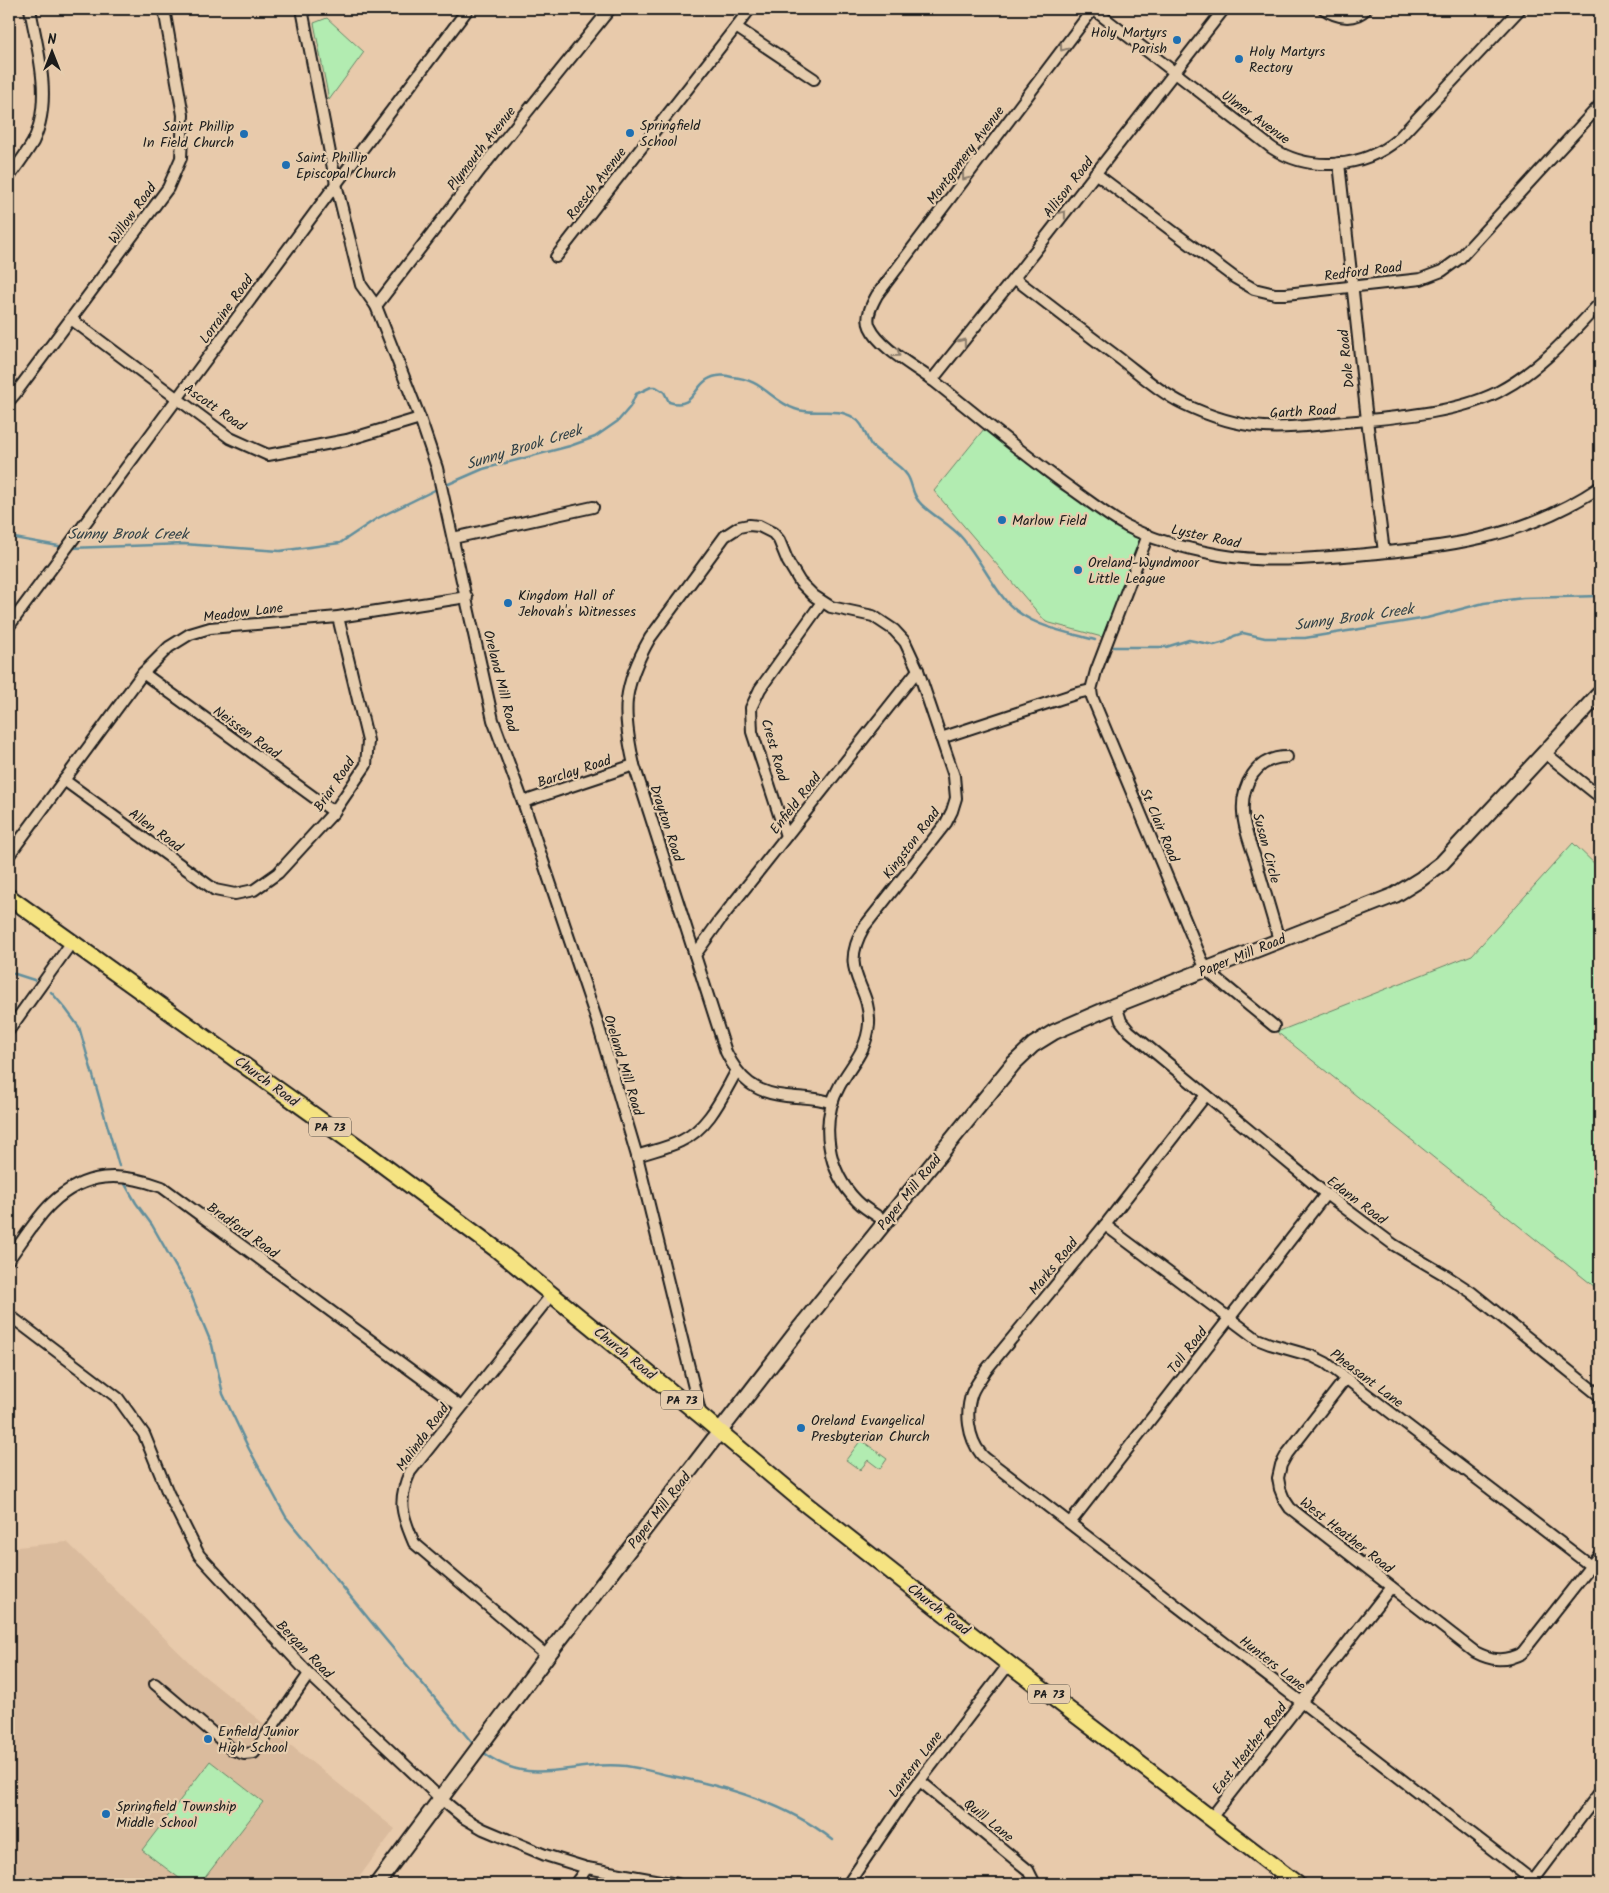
<svg xmlns="http://www.w3.org/2000/svg" width="1609" height="1893" font-family="Kalam,sans-serif">
<style>
.built{fill:#dabb9d}
.green{fill:#b2ecb1;stroke:#678466}
.lines{fill:none;stroke-linecap:round;stroke-linejoin:round}
.stream{stroke:#628f9c;stroke-width:2.5}
.street-casing{stroke:#1c1c1c;stroke-width:14}
.secondary-casing{stroke:#1c1c1c;stroke-width:18}
.primary-casing{stroke:#1c1c1c;stroke-width:19}
.street{stroke:#e6cdae;stroke-width:10}
.secondary{stroke:#e6cdae;stroke-width:14}
.primary{stroke:#f5e382;stroke-width:15}
.oneway{stroke:#8b7d6c}
.poi-dot{fill:#1f6fb2;stroke:#e6cdae;stroke-width:2}
.labels{text-anchor:middle;stroke-width:4.5;stroke-linejoin:round;paint-order:stroke}
.shield{fill:#e6cdae;stroke:#595148;stroke-width:1}
.shield-label{font-size:12px;font-weight:bold;fill:#1c1c1c}
.poi-label{font-size:14px;fill:#1c1c1c;stroke:#e6cdae;text-anchor:start}
.street-label{font-size:14px;fill:#1c1c1c;stroke:#e6cdae}
.water-label{font-size:15px;font-style:italic;fill:#334247;stroke:#e6cdae}
</style>
<rect width="100%" height="100%" fill="#e8caab"/>
<filter id="ink" filterUnits="userSpaceOnUse"><feTurbulence type="fractalNoise" baseFrequency=".02" numOctaves="2"/><feDisplacementMap in="SourceGraphic" scale="10" xChannelSelector="R" yChannelSelector="G"/><feConvolveMatrix kernelMatrix="1 2 1 2 8 2 1 2 1" color-interpolation-filters="sRGB"/></filter>
<g filter="url(#ink)">
<path class="built" d="M67,1542L198,1671L395,1829L354,1884H9V1556L17,1547Z"/>
<g class="green">
<path d="M327,18L364,52L329,100L314,23Z"/>
<path d="M984,429L1058,488L1142,539L1102,637L1046,622L934,491Z"/>
<path d="M1573,843L1600,869V1291L1277,1032L1472,955Z"/>
<path d="M861,1440L887,1459L880,1469L868,1460L860,1470L846,1460Z"/>
<path d="M210,1761L263,1802L200,1884H187L142,1850Z"/>
</g>
<g class="lines">
<g class="stream">
<path d="M444,486L483,469L570,446L595,437L618,421L630,407L636,394L651,387H656L664,392L669,402C697,411 692,380 717,376C722,375 728,376 732,377C762,379 770,400 795,409C813,416 837,406 854,418C865,424 865,438 872,446C882,456 900,464 907,475C913,483 911,495 922,505C935,517 952,526 963,539C979,558 990,582 1006,601C1028,626 1066,632 1095,640"/>
<path d="M9,537L64,547"/>
<path d="M70,548L184,544L280,551L340,543L376,519L439,488"/>
<path d="M1114,647H1166L1189,640L1214,645L1225,642L1234,636L1243,633L1265,638H1305L1427,618L1484,603L1523,598L1600,596"/>
<path d="M9,972L34,980"/>
<path d="M51,992L65,1008L79,1027L119,1166"/>
<path d="M125,1184L136,1203L152,1225L190,1292L212,1345L223,1394L249,1449L286,1517L381,1634L474,1745"/>
<path d="M483,1752C530,1790 573,1760 626,1766C640,1768 654,1772 667,1775C725,1786 786,1803 833,1840"/>
</g>
<g class="street-casing">
<g id="street">
<path d="M302,9L336,184L361,285L376,306L420,418L437,468L493,720L523,802L597,1021L637,1156L701,1416"/>
<path d="M1324,9C1337,18 1354,21 1366,9"/>
<path d="M1520,9L1398,139C1364,168 1310,173 1272,148L1093,9L877,295C872,304 865,317 870,327C880,349 916,367 935,382C982,419 1027,458 1076,492C1093,504 1108,516 1126,526C1155,541 1188,549 1220,555C1265,563 1310,559 1356,555C1446,547 1523,539 1600,487"/>
<path d="M736,27L814,79"/>
<path d="M1339,163L1367,420L1384,552"/>
<path d="M1095,173L1235,278L1254,289L1275,294H1286L1421,279L1442,271L1460,258L1600,105"/>
<path d="M9,177C17,166 26,154 33,142C53,100 38,52 30,9"/>
<path d="M556,257L750,9"/>
<path d="M1014,278C1049,305 1084,332 1119,358C1140,374 1161,393 1184,404C1209,416 1236,425 1264,427C1288,429 1312,425 1336,423C1387,418 1452,415 1498,392C1540,370 1569,336 1600,303"/>
<path d="M376,306L481,169L610,9"/>
<path d="M71,319L230,438L268,455L347,440L420,418"/>
<path d="M932,380L1014,278L1224,9"/>
<path d="M9,401L15,394L168,188L181,158L183,115L164,9"/>
<path d="M1148,535L1096,671L1091,690L1092,697L1206,970L1274,1026"/>
<path d="M453,538L593,507"/>
<path d="M9,626L336,184L468,9"/>
<path d="M143,673L334,812"/>
<path d="M941,738L1078,693L1091,690"/>
<path d="M1545,753L1600,797"/>
<path d="M64,780L215,890L235,894L254,890L278,873L334,812L366,765L368,741L338,617"/>
<path d="M523,802L634,765"/>
<path d="M786,836L752,732L751,708L760,689L822,602"/>
<path d="M9,855L143,673L169,647L190,634L210,628L338,617L467,597"/>
<path d="M1279,940C1271,913 1263,885 1255,858C1250,844 1244,829 1243,813C1241,785 1256,757 1287,757"/>
<path d="M695,955L720,920L918,670"/>
<path d="M1116,1005L1121,1021L1129,1031L1326,1194L1394,1245L1445,1275L1471,1292L1600,1396"/>
<path d="M9,1030L72,942"/>
<path d="M1206,1095L1105,1225L986,1370C982,1377 975,1385 972,1393C965,1412 968,1438 981,1454C984,1458 989,1461 993,1464L1537,1884"/>
<path d="M832,1103C817,1097 802,1098 786,1096C755,1093 739,1079 726,1052L634,765C622,711 622,687 650,638L725,536L739,527L749,525L759,526L773,533L779,540L788,562L800,582L814,596L831,607L873,616L894,630L905,642L918,670L954,776L956,798L952,811L946,823L864,927C837,974 871,983 869,1024C867,1050 852,1064 840,1085C819,1122 827,1171 857,1201C865,1209 876,1215 885,1221"/>
<path d="M637,1156C651,1151 667,1148 681,1141C709,1128 722,1097 736,1072"/>
<path d="M1105,1225L1257,1339L1270,1344L1312,1356L1326,1363L1600,1573"/>
<path d="M9,1259C21,1243 37,1217 51,1204C85,1171 121,1172 162,1187L461,1407"/>
<path d="M9,1315L118,1398L144,1434L168,1493L199,1555L309,1674L440,1798L464,1818L483,1829L545,1855L587,1868L677,1884"/>
<path d="M1346,1378L1287,1454L1281,1465L1278,1478L1280,1489L1284,1499L1290,1508L1475,1652C1492,1661 1505,1662 1522,1653L1600,1554"/>
<path d="M1070,1523L1326,1194"/>
<path d="M547,1656L414,1543C402,1515 397,1501 410,1472L552,1294"/>
<path d="M155,1684L233,1750L244,1754L254,1753L309,1674"/>
<path d="M920,1781L1028,1870L1035,1884"/>
<path d="M1211,1818L1391,1587"/>
<path d="M1533,1881L1600,1792"/>
<path d="M575,1884L587,1868"/>
<path d="M848,1884L908,1796L1009,1664"/>
</g>
</g>
<g class="secondary-casing">
<path id="secondary" d="M377,1884L547,1656L798,1330L1013,1064L1033,1045L1054,1032L1116,1005L1395,895L1421,879L1442,863L1600,693"/>
</g>
<g class="primary-casing">
<path id="primary" d="M9,897L368,1154L496,1249L701,1416L803,1502L1009,1664L1297,1884"/>
</g>
<use href="#street" class="street"/>
<use href="#secondary" class="secondary"/>
<use href="#primary" class="primary"/>
</g>
<defs><path id="oneway-chevron" d="M-2-3.5L2.5 0L-2 3.5" fill="none" stroke-width="1.6" stroke-linecap="round" stroke-linejoin="round" transform="scale(1.25)"/></defs>
<g class="oneway">
<use href="#oneway-chevron" transform="translate(1063 48) rotate(127)"/>
<use href="#oneway-chevron" transform="translate(965 177) rotate(127)"/>
<use href="#oneway-chevron" transform="translate(1063 214) rotate(-52)"/>
<use href="#oneway-chevron" transform="translate(963 342) rotate(-51)"/>
<use href="#oneway-chevron" transform="translate(897 354) rotate(36)"/>
</g>
</g>
<g class="poi-dot">
<circle cx="1177" cy="40" r="5"/>
<circle cx="1239" cy="59" r="5"/>
<circle cx="630" cy="133" r="5"/>
<circle cx="244" cy="134" r="5"/>
<circle cx="286" cy="165" r="5"/>
<circle cx="1002" cy="520" r="5"/>
<circle cx="1078" cy="570" r="5"/>
<circle cx="508" cy="603" r="5"/>
<circle cx="801" cy="1428" r="5"/>
<circle cx="208" cy="1739" r="5"/>
<circle cx="106" cy="1814" r="5"/>
</g>
<g class="labels">
<g class="shield">
<rect x="309" y="1117.5" width="42" height="19" rx="4"/>
<rect x="661" y="1390.5" width="42" height="19" rx="4"/>
<rect x="1028" y="1684.5" width="42" height="19" rx="4"/>
</g>
<g class="shield-label">
<text x="330" y="1131">PA 73</text>
<text x="682" y="1404">PA 73</text>
<text x="1049" y="1698">PA 73</text>
</g>
<g class="poi-label">
<text x="1167" y="37" text-anchor="end">Holy Martyrs<tspan x="1167" dy="16">Parish</tspan></text>
<text x="1249" y="56">Holy Martyrs<tspan x="1249" dy="16">Rectory</tspan></text>
<text x="640" y="130">Springfield<tspan x="640" dy="16">School</tspan></text>
<text x="234" y="131" text-anchor="end">Saint Phillip<tspan x="234" dy="16">In Field Church</tspan></text>
<text x="296" y="162">Saint Phillip<tspan x="296" dy="16">Episcopal Church</tspan></text>
<text x="1012" y="525">Marlow Field</text>
<text x="1088" y="567">Oreland-Wyndmoor<tspan x="1088" dy="16">Little League</tspan></text>
<text x="518" y="600">Kingdom Hall of<tspan x="518" dy="16">Jehovah's Witnesses</tspan></text>
<text x="811" y="1425">Oreland Evangelical<tspan x="811" dy="16">Presbyterian Church</tspan></text>
<text x="218" y="1736">Enfield Junior<tspan x="218" dy="16">High School</tspan></text>
<text x="116" y="1811">Springfield Township<tspan x="116" dy="16">Middle School</tspan></text>
</g>
<g class="street-label">
<text transform="translate(1256 117) rotate(36)" y="5">Ulmer Avenue</text>
<text transform="translate(481 148) rotate(-52)" y="5">Plymouth Avenue</text>
<text transform="translate(965 155) rotate(-53)" y="5">Montgomery Avenue</text>
<text transform="translate(596 183) rotate(-52)" y="5">Roesch Avenue</text>
<text transform="translate(1068 187) rotate(-52)" y="5">Allison Road</text>
<text transform="translate(132 213) rotate(-54)" y="5">Willow Road</text>
<text transform="translate(1363 271) rotate(-7)" y="5">Redford Road</text>
<text transform="translate(226 309) rotate(-54)" y="5">Lorraine Road</text>
<text transform="translate(1346 359) rotate(-96)" y="5">Dale Road</text>
<text transform="translate(215 407) rotate(35)" y="5">Ascott Road</text>
<text transform="translate(1303 411) rotate(-3)" y="5">Garth Road</text>
<text transform="translate(1206 536) rotate(12)" y="5">Lyster Road</text>
<text transform="translate(243 612) rotate(-7)" y="5">Meadow Lane</text>
<text transform="translate(501 681) rotate(76)" y="5">Oreland Mill Road</text>
<text transform="translate(247 732) rotate(36)" y="5">Neissen Road</text>
<text transform="translate(775 750) rotate(74)" y="5">Crest Road</text>
<text transform="translate(574 771) rotate(-18)" y="5">Barclay Road</text>
<text transform="translate(334 784) rotate(-56)" y="5">Briar Road</text>
<text transform="translate(795 803) rotate(-52)" y="5">Enfield Road</text>
<text transform="translate(667 823) rotate(72)" y="5">Drayton Road</text>
<text transform="translate(1160 825) rotate(67)" y="5">St Clair Road</text>
<text transform="translate(156 830) rotate(36)" y="5">Allen Road</text>
<text transform="translate(911 843) rotate(-53)" y="5">Kingston Road</text>
<text transform="translate(1267 848) rotate(75)" y="5">Susan Circle</text>
<text transform="translate(1242 955) rotate(-22)" y="5">Paper Mill Road</text>
<text transform="translate(624 1065) rotate(73)" y="5">Oreland Mill Road</text>
<text transform="translate(267 1081) rotate(36)" y="5">Church Road</text>
<text transform="translate(909 1192) rotate(-51)" y="5">Paper Mill Road</text>
<text transform="translate(1357 1200) rotate(37)" y="5">Edann Road</text>
<text transform="translate(243 1230) rotate(36)" y="5">Bradford Road</text>
<text transform="translate(1053 1266) rotate(-51)" y="5">Marks Road</text>
<text transform="translate(1187 1350) rotate(-52)" y="5">Toll Road</text>
<text transform="translate(625 1353) rotate(39)" y="5">Church Road</text>
<text transform="translate(1367 1378) rotate(37)" y="5">Pheasant Lane</text>
<text transform="translate(422 1437) rotate(-54)" y="5">Malinda Road</text>
<text transform="translate(659 1510) rotate(-52)" y="5">Paper Mill Road</text>
<text transform="translate(1347 1535) rotate(38)" y="5">West Heather Road</text>
<text transform="translate(939 1609) rotate(38)" y="5">Church Road</text>
<text transform="translate(305 1649) rotate(46)" y="5">Bergan Road</text>
<text transform="translate(1273 1663) rotate(38)" y="5">Hunters Lane</text>
<text transform="translate(1249 1748) rotate(-52)" y="5">East Heather Road</text>
<text transform="translate(915 1764) rotate(-53)" y="5">Lantern Lane</text>
<text transform="translate(989 1820) rotate(39)" y="5">Quill Lane</text>
</g>
<g class="water-label">
<text transform="translate(524 447) rotate(-17)" y="5">Sunny Brook Creek</text>
<text x="128" y="539">Sunny Brook Creek</text>
<text transform="translate(1354 617) rotate(-8)" y="5">Sunny Brook Creek</text>
</g>
</g>
<rect width="1609" height="1893" fill="none" stroke="#e6cdae" stroke-width="30"/>
<rect x="15" y="15" width="1579" height="1863" fill="none" stroke="#1c1c1c" stroke-width="2" filter="url(#ink)"/>
<g transform="translate(52 52)" stroke="#e6cdae" stroke-width="4" paint-order="stroke">
<path d="M0-4L9 19L0 12L-9 19Z" fill="#1c1c1c"/>
<text y="-8" font-size="14" font-weight="bold" text-anchor="middle" fill="#1c1c1c">N</text>
</g>
</svg>
